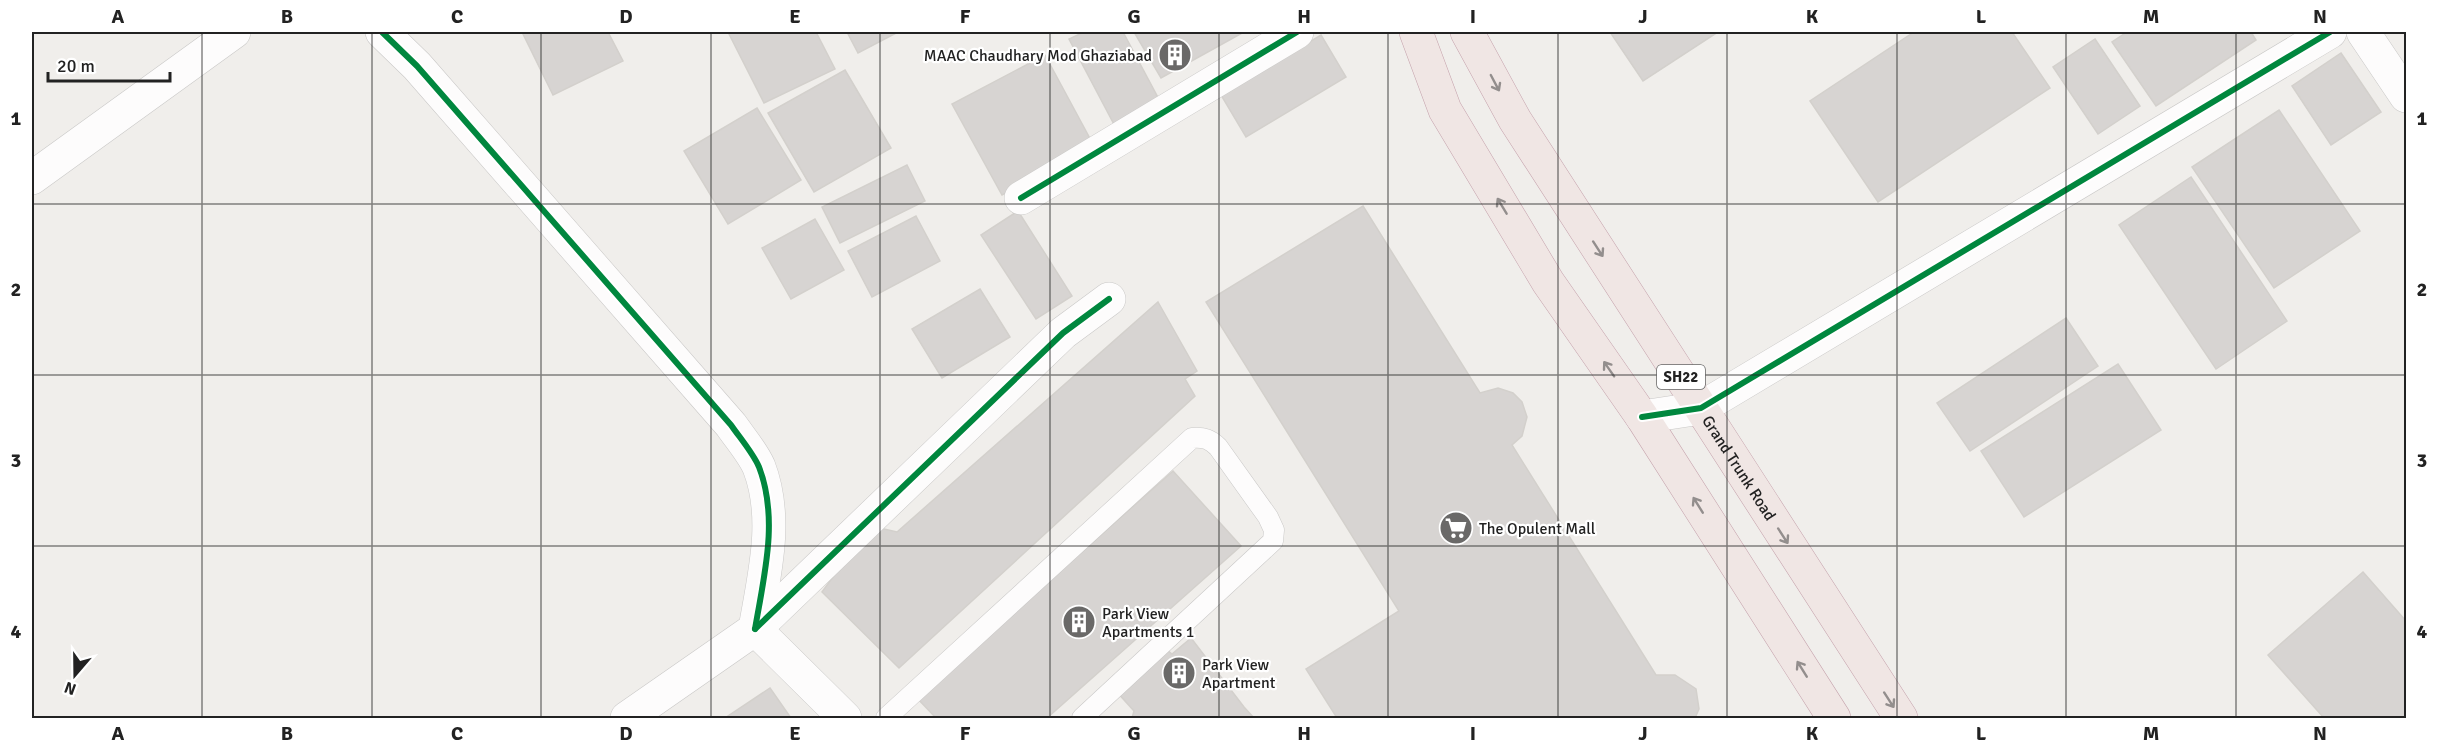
<svg xmlns="http://www.w3.org/2000/svg" width="2438" height="750" font-family="Signika,sans-serif">
<style>
.building{fill:#d7d4d2;stroke:#d3d0cc;stroke-width:1.5}
.lines{fill:none;stroke-linecap:round;stroke-linejoin:round}
.service-casing{stroke:#c9c8c7;stroke-width:21}
.minor-casing{stroke:#c9c8c7;stroke-width:34}
.trunk-casing{stroke:#c5a2ac;stroke-width:34}
.service{stroke:#fdfcfc;stroke-width:20}
.minor{stroke:#fdfcfc;stroke-width:33}
.trunk{stroke:#f0e6e4;stroke-width:33}
.cycleway-casing{stroke:#fff;stroke-width:10}
.cycleway{stroke:#00873e;stroke-width:6}
.oneway{stroke:#938e8d}
.grid{fill:none;stroke:#222;stroke-width:1.5;stroke-opacity:0.55}
.labels{text-anchor:middle;stroke-width:4.5;stroke-linejoin:round;paint-order:stroke}
.shield{fill:#fff;stroke:#646464;stroke-width:1.5}
.shield-label{font-size:15px;font-weight:bold;fill:#222}
.poi-label{font-size:16px;fill:#222;stroke:#fff;text-anchor:start}
.street-label{font-size:16px;fill:#222;stroke:#fff}
.neatline{fill:none;stroke:#222;stroke-width:2}
.grid-label{font-size:20px;text-anchor:middle;font-weight:bold;fill:#222}
</style>
<rect width="100%" height="100%" fill="#f0eeeb"/>
<g class="building">
<path d="M522,32H608L623,61L553,95Z"/>
<path d="M728,32H816L835,69L764,103Z"/>
<path d="M847,32H898L858,53Z"/>
<path d="M1084,32H1123L1162,105L1117,130L1069,39Z"/>
<path d="M1134,32H1244L1161,78Z"/>
<path d="M1610,32H1718L1643,81Z"/>
<path d="M1914,32H2012L2050,88L1878,202L1810,101Z"/>
<path d="M2127,32H2251L2256,40L2156,106L2112,42Z"/>
<path d="M1321,35L1346,77L1246,137L1221,95Z"/>
<path d="M2095,39L2140,106L2098,134L2053,67Z"/>
<path d="M2341,53L2381,112L2331,145L2292,86Z"/>
<path d="M1045,55L1094,146L1002,195L952,104Z"/>
<path d="M845,70L891,148L814,192L768,113Z"/>
<path d="M757,108L801,180L728,224L684,151Z"/>
<path d="M2279,110L2360,231L2274,288L2192,167Z"/>
<path d="M907,165L925,201L840,243L822,207Z"/>
<path d="M2191,177L2287,321L2216,369L2119,225Z"/>
<path d="M1363,206L1480,393L1498,388L1513,393L1522,402L1527,417L1522,436L1512,445L1656,675H1675L1696,689L1699,709L1695,718H1337L1306,669L1399,611L1206,302Z"/>
<path d="M1018,211L1072,296L1036,319L981,235Z"/>
<path d="M916,216L940,261L872,297L848,251Z"/>
<path d="M815,219L844,270L791,299L762,248Z"/>
<path d="M980,289L1010,337L942,378L912,329Z"/>
<path d="M1158,302L1197,371L1185,379L1195,396L899,668L822,592L852,551L880,528L897,532Z"/>
<path d="M2066,318L2098,366L1970,451L1937,403Z"/>
<path d="M2118,364L2161,430L2024,517L1981,451Z"/>
<path d="M1173,471L1241,546L1047,718H936L917,698Z"/>
<path d="M2363,572L2406,621V718H2324L2268,655Z"/>
<path d="M1191,638L1244,707L1254,718H1132L1134,711L1116,691L1167,650L1172,654Z"/>
<path d="M770,688L791,718H725Z"/>
</g>
<g class="lines">
<g class="service-casing">
<path id="service" d="M886,718L1192,438C1204,437 1210,439 1218,447L1268,517L1274,530L1273,541L1082,718"/>
</g>
<g class="minor-casing">
<g id="minor">
<path d="M382,32L417,66L731,425C740,438 753,453 759,467C779,519 764,576 755,629"/>
<path d="M2363,32L2406,96"/>
<path d="M32,178L234,32"/>
<path d="M1021,198L1297,32"/>
<path d="M1642,417L1701,408L2330,32"/>
<path d="M755,629L1063,333L1109,299"/>
<path d="M627,718L755,629L845,718"/>
</g>
</g>
<g class="trunk-casing">
<g id="trunk">
<path d="M1416,32L1445,110L1548,282L1642,417L1834,718"/>
<path id="s1" d="M1467,32L1515,120L1901,718"/>
</g>
</g>
<use href="#service" class="service"/>
<use href="#minor" class="minor"/>
<use href="#trunk" class="trunk"/>
<g class="cycleway-casing">
<g id="cycleway">
<path d="M382,32L417,66L731,425C740,438 753,453 759,467C779,519 764,576 755,629"/>
<path d="M1021,198L1297,32"/>
<path d="M1642,417L1701,408L2330,32"/>
<path d="M755,629L1063,333L1109,299"/>
</g>
</g>
<use href="#cycleway" class="cycleway"/>
</g>
<defs><path id="oneway-shaft" d="M-6 0H5M1.5-3L5.5 0L1.5 3" fill="none" stroke-width="1.6" stroke-linecap="round" stroke-linejoin="round" transform="scale(1.5)"/></defs>
<g class="oneway">
<use href="#oneway-shaft" transform="translate(1495 83) rotate(62)"/>
<use href="#oneway-shaft" transform="translate(1502 206) rotate(-121)"/>
<use href="#oneway-shaft" transform="translate(1598 249) rotate(57)"/>
<use href="#oneway-shaft" transform="translate(1609 369) rotate(-125)"/>
<use href="#oneway-shaft" transform="translate(1698 505) rotate(-122)"/>
<use href="#oneway-shaft" transform="translate(1783 536) rotate(57)"/>
<use href="#oneway-shaft" transform="translate(1802 669) rotate(-122)"/>
<use href="#oneway-shaft" transform="translate(1889 700) rotate(57)"/>
</g>
<path class="grid" d="M202,32V718M372,32V718M541,32V718M711,32V718M880,32V718M1050,32V718M1219,32V718M1388,32V718M1558,32V718M1727,32V718M1897,32V718M2066,32V718M2236,32V718M32,204H2406M32,375H2406M32,546H2406"/>
<defs>
<g id="building-disc" transform="scale(1.725)"><circle r="9.5" fill="#6a6968" stroke="#fff"/><path d="M-4-6H4V6H1V3H-1V6H-4ZM-2.5-4.3h1.7v1.8h-1.7ZM.8-4.3h1.7v1.8H.8ZM-2.5-1h1.7V.8h-1.7ZM.8-1h1.7V.8H.8Z" fill="#fff"/></g>
<g id="supermarket-disc" transform="scale(1.725)"><circle r="9.5" fill="#6a6968" stroke="#fff"/><path d="M-6-5.5h2.5l.6 2H6L4.5 2H-2.5L-4.4-4H-6ZM-1.5 3.2a1.3 1.3 0 1 0 .1 0ZM3 3.2a1.3 1.3 0 1 0 .1 0Z" fill="#fff"/></g>
</defs>
<g fill-rule="evenodd">
<use href="#building-disc" x="1175" y="55"/>
<use href="#supermarket-disc" x="1456" y="528"/>
<use href="#building-disc" x="1079" y="622"/>
<use href="#building-disc" x="1179" y="673"/>
</g>
<g class="labels">
<rect class="shield" x="1657" y="365" width="48" height="24" rx="4.5"/>
<g class="shield-label">
<text x="1681" y="382">SH22</text>
</g>
<g class="poi-label">
<text x="1152" y="61" text-anchor="end">MAAC Chaudhary Mod Ghaziabad</text>
<text x="1479" y="534">The Opulent Mall</text>
<text x="1102" y="619">Park View<tspan x="1102" dy="18">Apartments 1</tspan></text>
<text x="1202" y="670">Park View<tspan x="1202" dy="18">Apartment</tspan></text>
</g>
<g class="street-label">
<text dy="6" stroke="none"><textPath href="#s1" startOffset="514">Grand Trunk Road</textPath></text>
</g>
</g>
<rect width="2438" height="750" fill="none" stroke="#ffffff" stroke-width="66"/>
<g transform="translate(75 675) rotate(200)" stroke="#ffffff" stroke-width="4.5" paint-order="stroke">
<path d="M0-4.5L10 22L0 15L-10 22Z" fill="#222222"/>
<text y="-9" font-size="16" font-weight="bold" text-anchor="middle" fill="#222222">N</text>
</g>
<path d="M48 72v9h122v-9" fill="none" stroke="#222222" stroke-width="3"/>
<text x="57" y="72" font-size="18" fill="#222222" stroke="#ffffff" stroke-width="4.5" paint-order="stroke">20 m</text>
<rect x="33" y="33" width="2372" height="684" class="neatline"/>
<g class="grid-label">
<text x="118" y="23">A</text>
<text x="287" y="23">B</text>
<text x="457" y="23">C</text>
<text x="626" y="23">D</text>
<text x="795" y="23">E</text>
<text x="965" y="23">F</text>
<text x="1134" y="23">G</text>
<text x="1304" y="23">H</text>
<text x="1473" y="23">I</text>
<text x="1643" y="23">J</text>
<text x="1812" y="23">K</text>
<text x="1981" y="23">L</text>
<text x="2151" y="23">M</text>
<text x="2320" y="23">N</text>
<text x="16" y="125">1</text>
<text x="2422" y="125">1</text>
<text x="16" y="296">2</text>
<text x="2422" y="296">2</text>
<text x="16" y="467">3</text>
<text x="2422" y="467">3</text>
<text x="16" y="638">4</text>
<text x="2422" y="638">4</text>
<text x="118" y="740">A</text>
<text x="287" y="740">B</text>
<text x="457" y="740">C</text>
<text x="626" y="740">D</text>
<text x="795" y="740">E</text>
<text x="965" y="740">F</text>
<text x="1134" y="740">G</text>
<text x="1304" y="740">H</text>
<text x="1473" y="740">I</text>
<text x="1643" y="740">J</text>
<text x="1812" y="740">K</text>
<text x="1981" y="740">L</text>
<text x="2151" y="740">M</text>
<text x="2320" y="740">N</text>
</g>
</svg>
